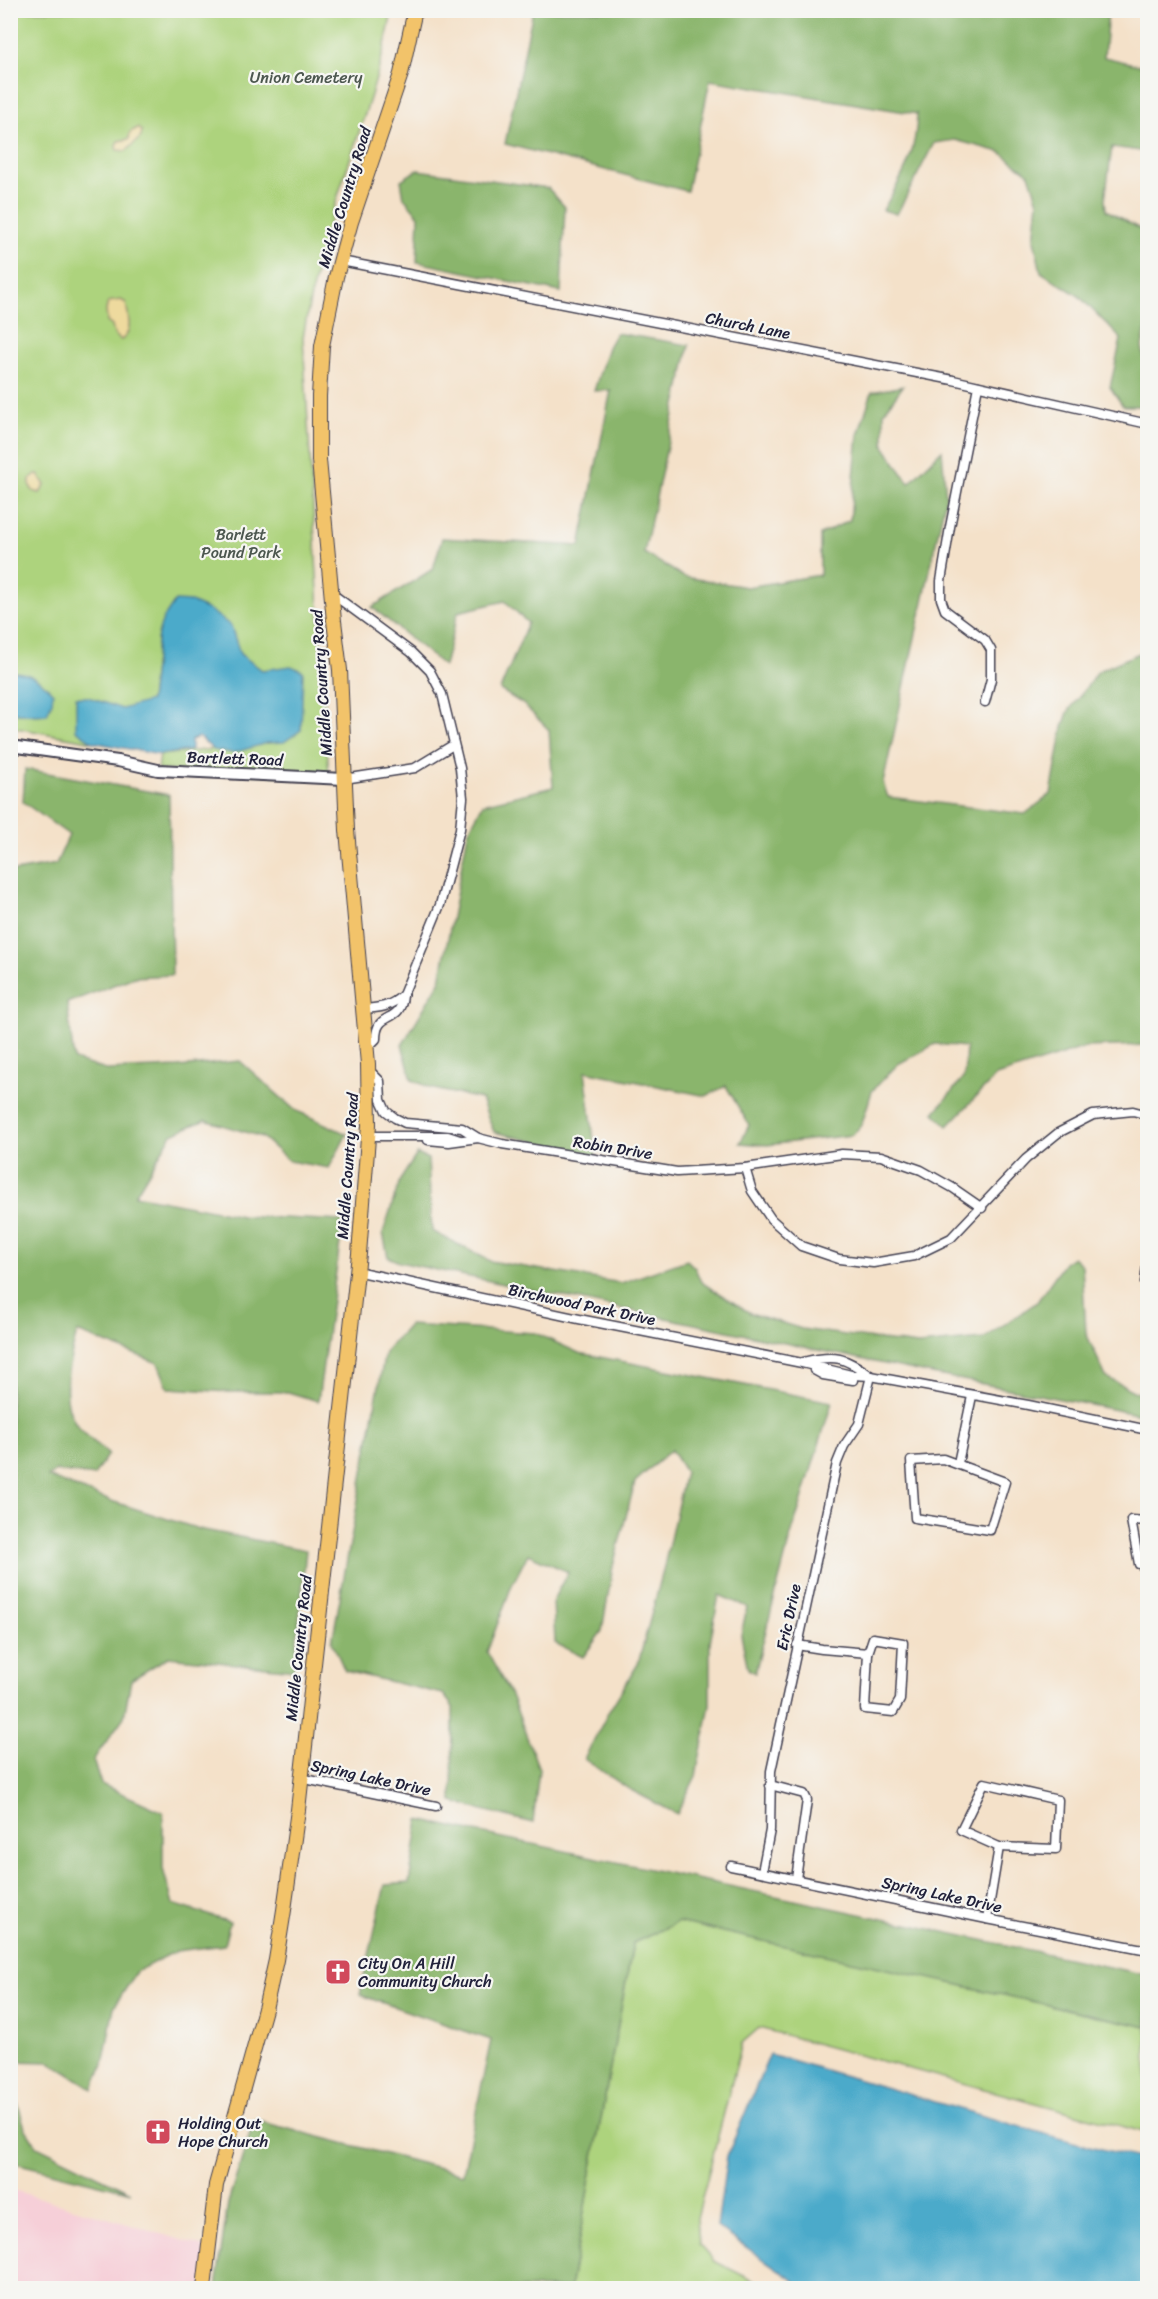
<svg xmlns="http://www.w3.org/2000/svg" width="1158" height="2299" font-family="Sriracha,sans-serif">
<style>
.built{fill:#f6cfd8}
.green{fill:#add37d;stroke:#687a5c;stroke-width:1.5}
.forest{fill:#8ab56c;stroke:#566c54;stroke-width:1.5}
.sand{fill:#eeda9e;stroke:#887e6c;stroke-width:1.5}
.water{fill:#4baaca;stroke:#366682;stroke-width:1.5}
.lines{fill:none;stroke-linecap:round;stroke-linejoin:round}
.minor-casing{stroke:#423f50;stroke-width:11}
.tertiary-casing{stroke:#423f50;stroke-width:14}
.primary-casing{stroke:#423f50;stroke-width:16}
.minor{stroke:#fff;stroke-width:8}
.tertiary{stroke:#fff;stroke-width:10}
.primary{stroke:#f2c36a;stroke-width:14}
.labels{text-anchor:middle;stroke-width:4.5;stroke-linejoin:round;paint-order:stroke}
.park-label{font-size:16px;fill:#4c574f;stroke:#f6f6f2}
.street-label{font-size:16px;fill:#22223b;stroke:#f6f6f2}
.poi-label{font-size:16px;fill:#22223b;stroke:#f6f6f2;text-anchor:start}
</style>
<rect width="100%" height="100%" fill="#f6f6f2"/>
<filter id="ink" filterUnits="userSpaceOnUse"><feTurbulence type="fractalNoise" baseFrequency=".0167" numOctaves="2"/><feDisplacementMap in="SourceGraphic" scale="12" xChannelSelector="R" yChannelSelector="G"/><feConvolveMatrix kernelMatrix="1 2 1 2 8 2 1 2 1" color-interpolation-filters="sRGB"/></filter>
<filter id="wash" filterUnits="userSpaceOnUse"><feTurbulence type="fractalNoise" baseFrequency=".008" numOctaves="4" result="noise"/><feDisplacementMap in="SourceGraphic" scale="24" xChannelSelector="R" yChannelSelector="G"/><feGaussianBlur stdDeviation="1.35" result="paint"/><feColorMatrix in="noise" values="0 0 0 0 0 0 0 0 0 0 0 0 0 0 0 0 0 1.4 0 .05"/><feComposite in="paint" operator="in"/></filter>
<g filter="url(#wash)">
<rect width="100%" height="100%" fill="#f4e1c9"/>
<path class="built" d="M10,2189L208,2248L205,2288H11Z"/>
<g class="green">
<path d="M11,11H392C379,87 347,160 326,235C316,268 309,303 303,338L329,778L158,770L160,755L267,743L301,730L302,671L262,670L240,654L231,626L158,634L150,701V752L11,727Z"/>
<path d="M678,1922L1147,2027V2133L759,2028L742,2043L697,2218L699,2244L714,2261L768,2288H570L633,1943Z"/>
</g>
<g class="forest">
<path d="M533,11H1108L1104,57L1147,67V152L1112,147L1105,200L1106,210L1147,233L1148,321L1142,347L1147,371V406H1123L1110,387L1121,339L1079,296L1041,272L1034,240L1038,202L1029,174L1000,152L955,140L934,143L897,214L883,210C903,175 916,156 917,114L710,80L687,191L505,144Z"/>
<path d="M417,170L548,188L565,207L561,292L417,262L419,216L404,198L401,180Z"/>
<path d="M616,333L689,345L644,553L684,577L747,587L820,575V535L850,520L858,435L872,392L903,386L884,412V446L909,483L942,450L946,497L883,783L888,797L1025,814L1051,794L1063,727L1068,712L1098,671L1144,651L1147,644V1045L1086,1047L996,1076L948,1126L934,1113L964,1077L966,1047L935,1044L898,1064L872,1091L862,1124L853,1135L767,1145L740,1143L749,1125L726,1086L706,1096L585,1071L596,1156L494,1132L481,1099L434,1089L412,1080L402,1045L440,981L468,832L483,804L553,787L549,730L523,704L500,690L528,623L505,601L458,612L444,666L372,607L433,569L442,538L580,546L611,390L594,391L608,347Z"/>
<path d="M25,769L169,795L172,975L134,977L67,1003L74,1060L106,1070L178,1067L240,1061L295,1110L347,1134L329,1168L289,1161L262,1137L205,1120L172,1134L135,1195L242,1216L343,1221L318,1401L288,1392H229L168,1388L158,1363L77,1332C70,1360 58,1398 76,1424C84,1435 98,1445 108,1454L94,1476L56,1471L48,1477L108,1500L199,1529L306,1550L294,1670L168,1657L131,1680L124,1717L93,1760L101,1784L163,1812V1869L173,1904L230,1922L224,1945L176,1951L137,1971L114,2007L103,2065L93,2089L50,2062L11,2061L10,872L56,864L69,835L23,802Z"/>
<path d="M417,1154L428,1159L432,1231L490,1261L621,1283L687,1260L695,1268L701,1282L750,1313L802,1329L918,1345L983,1339L1037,1302L1064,1263L1073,1257L1082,1265L1086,1333L1106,1377L1147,1398V1416L932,1374L399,1262L388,1257L383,1233L400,1180Z"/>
<path d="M409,1325L535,1333L579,1353L832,1402L789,1542L755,1673L748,1669L741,1635L747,1607L719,1595L710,1643V1705L696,1776L677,1814L629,1789L584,1759L609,1711L638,1664L663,1571L685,1472L671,1450L635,1482L613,1566L602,1631L583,1657L555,1643L553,1600L568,1572L528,1554L512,1585L487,1652L511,1695L539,1769L533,1823L452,1802L453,1707L443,1694L345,1671L332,1642L385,1352Z"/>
<path d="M419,1820L1147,1975V2027L678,1922L633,1943L570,2288H216L228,2203L254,2120L463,2174L491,2040L360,1995L385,1885L409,1883Z"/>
<path d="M11,2081L25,2128L37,2146L131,2192L11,2162Z"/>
</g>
<g class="sand">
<path d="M138,128L142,131L141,137L126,151L117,150L116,146L118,141L129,139L130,132Z"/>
<path d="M121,300L126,303C128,316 134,332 121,340L114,334L112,326L107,322L106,310L108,302Z"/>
<path d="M36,474H38L45,485L40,493L33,491L30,486V479Z"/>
</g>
<g class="water">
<path d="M175,601L191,602L211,611L231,626L240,654L262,670L291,666L303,671L301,730L284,742L267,743L233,753L214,750L199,737L191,740V750L160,755L93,742L76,730V697H88L122,709L150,701L158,634L163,619Z"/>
<path d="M11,672C29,672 40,679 53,693L52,702L47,714L36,715L11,712Z"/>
<path d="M770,2054L1073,2142L1147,2160V2288H805L717,2227L727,2156Z"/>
</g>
</g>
<g filter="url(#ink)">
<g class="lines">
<g class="minor-casing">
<g id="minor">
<path d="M341,261L953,380L1148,424"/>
<path d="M978,386L950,527L941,581V599L945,610L985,640L991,650V679L985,702"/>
<path d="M331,593L411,652L430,671L442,694L460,768L463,798L460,829L440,905L403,995C401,1026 376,1009 376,1039L367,1048"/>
<path d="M344,779L415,768L453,745"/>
<path d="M363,1009C380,1008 390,1007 403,995"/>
<path d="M368,1069L380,1081L381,1100L386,1111L395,1118L405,1123L462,1128L478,1138L502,1144L677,1172L745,1168L842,1154L881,1156L921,1170L953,1188L982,1208"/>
<path d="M368,1136H448L460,1140"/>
<path d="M428,1140L449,1142L478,1138"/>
<path d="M745,1168L752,1191L771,1219L801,1246L839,1259L873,1263L914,1256L951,1238L1026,1159L1058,1133L1093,1115L1133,1111L1148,1115"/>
<path d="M1148,1255L1145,1283L1148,1291"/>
<path d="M356,1271L579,1319L802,1363L851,1375L871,1376L1028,1405L1148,1430"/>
<path d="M803,1362C836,1354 844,1357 871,1376"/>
<path d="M814,1370L823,1375L853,1380"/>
<path d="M943,1459L1005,1482L990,1530L915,1518L911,1461Z"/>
<path d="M958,1463L972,1396"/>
<path d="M1148,1521L1131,1520L1139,1564H1148"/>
<path d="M873,1638L903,1643L900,1700L893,1712L865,1709L868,1653Z"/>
<path d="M797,1645L822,1649L868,1653"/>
<path d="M300,1778L436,1806"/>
<path d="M984,1783L1058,1800L1056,1849L999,1847L961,1830Z"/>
<path d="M770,1785L804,1794L807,1800L796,1879"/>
<path d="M731,1866L987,1919L1148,1950"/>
<path d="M762,1872L770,1830L771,1771L837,1463L844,1446L859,1424L871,1376"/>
<path d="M987,1919L999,1847"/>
</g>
</g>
<g class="tertiary-casing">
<path id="tertiary" d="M10,746L118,761L158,770L344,779"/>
</g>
<g class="primary-casing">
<path id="primary" d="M204,2288L216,2185L265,2009L276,1960L284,1910L298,1810L359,1254L369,1125L368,1064L347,830L340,670L334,621L319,460V396L322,346L336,277L351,222L401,74L415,10"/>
</g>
<use href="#minor" class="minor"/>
<use href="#tertiary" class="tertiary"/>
<use href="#primary" class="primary"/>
</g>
</g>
<defs>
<g id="church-square" transform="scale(1.35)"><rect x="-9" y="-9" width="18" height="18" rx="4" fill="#d1495b" stroke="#f6f6f2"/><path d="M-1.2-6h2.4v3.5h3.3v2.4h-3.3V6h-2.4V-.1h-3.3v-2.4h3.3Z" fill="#fff"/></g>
</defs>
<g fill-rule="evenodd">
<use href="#church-square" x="338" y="1972"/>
<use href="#church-square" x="158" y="2132"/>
</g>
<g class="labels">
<g class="park-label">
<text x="306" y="83">Union Cemetery</text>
<text x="241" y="540">Barlett<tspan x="241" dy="18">Pound Park</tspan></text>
</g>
<g class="street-label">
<text transform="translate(344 197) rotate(-73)" y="6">Middle Country Road</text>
<text transform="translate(748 325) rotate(11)" y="6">Church Lane</text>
<text transform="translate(321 683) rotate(-94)" y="6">Middle Country Road</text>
<text transform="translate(235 758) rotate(2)" y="6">Bartlett Road</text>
<text transform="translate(613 1147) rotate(9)" y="6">Robin Drive</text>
<text transform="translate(347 1166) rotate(-86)" y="6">Middle Country Road</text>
<text transform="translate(582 1304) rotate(12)" y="6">Birchwood Park Drive</text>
<text transform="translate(788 1617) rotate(-78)" y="6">Eric Drive</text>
<text transform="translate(298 1648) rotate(-84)" y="6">Middle Country Road</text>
<text transform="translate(371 1777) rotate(12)" y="6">Spring Lake Drive</text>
<text transform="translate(942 1894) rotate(12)" y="6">Spring Lake Drive</text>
</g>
<g class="poi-label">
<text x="358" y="1969">City On A Hill<tspan x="358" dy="18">Community Church</tspan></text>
<text x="178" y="2129">Holding Out<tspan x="178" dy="18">Hope Church</tspan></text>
</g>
</g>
<rect width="1158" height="2299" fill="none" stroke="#f6f6f2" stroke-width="36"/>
</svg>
